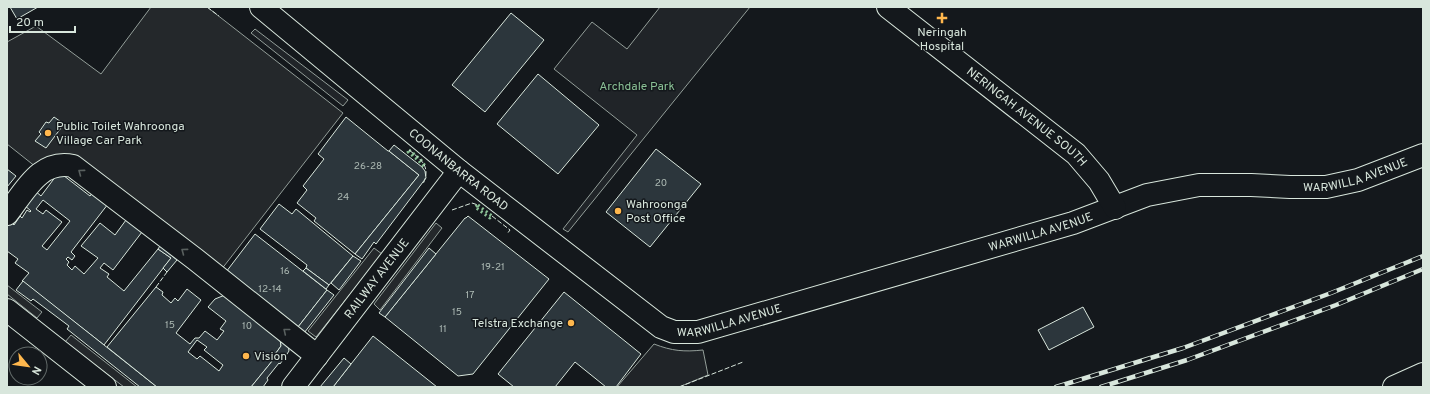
<svg xmlns="http://www.w3.org/2000/svg" width="1430" height="394" font-family="Overpass,sans-serif">
<style>
.green{fill:#202428;stroke:#939e99}
.parking{fill:#24282b;stroke:#939e99}
.building{fill:#2c363c;stroke:#d8e6dc;fill-rule:evenodd}
.lines{fill:none;stroke-linecap:round;stroke-linejoin:round}
.minor-casing{stroke:#d8e6dc;stroke-width:24}
.minor{stroke:#14181c;stroke-width:22}
.rail-casing{stroke:#d8e6dc;stroke-width:4.5}
.rail{stroke:#14181c;stroke-width:3;stroke-dasharray:9;stroke-linecap:butt}
.hedge{stroke:#8ac095;stroke-width:3;stroke-dasharray:2 3;stroke-linecap:butt}
.fence{stroke:#d8e6dc;stroke-width:1;stroke-dasharray:5 2;stroke-linecap:butt}
.oneway{stroke:#59605f}
.poi-dot{fill:#ffb74d;stroke:#14181c;stroke-width:1.5}
.labels{text-anchor:middle;stroke-width:3;stroke-linejoin:round;paint-order:stroke}
.number-label{font-size:10px;fill:#adbab4}
.poi-label{font-size:12px;fill:#d8e6dc;stroke:#14181c;text-anchor:start}
.park-label{font-size:12px;fill:#8ac095;stroke:#14181c}
.street-label{font-size:12px;fill:#d8e6dc;stroke:#14181c}
</style>
<rect width="100%" height="100%" fill="#14181c"/>
<g class="green">
<path d="M660,7H750L568,232L563,229L637,135L554,69L592,22L627,49Z"/>
<path d="M255,29L348,100L343,106L251,33Z"/>
<path d="M654,344C672,351 684,352 703,350L708,375L679,387H617Z"/>
</g>
<g class="parking">
<path d="M151,7H207L343,113L221,270L77,158L36,167L7,144V42L36,26L101,74Z"/>
<path d="M436,223L442,228L380,310L374,304Z"/>
<path d="M374,248L382,254L316,337L308,331Z"/>
<path d="M7,285L42,312L37,318L7,294Z"/>
<path d="M71,335L137,387H124L65,342Z"/>
</g>
<g class="building">
<path d="M10,7H38L17,19Z"/>
<path d="M511,13L544,40L485,112L452,85Z"/>
<path d="M538,74L599,125L558,174L497,124Z"/>
<path d="M54,117L64,124L46,148L35,141L41,134L39,132L46,122L49,123Z"/>
<path d="M346,117L388,151H389L419,175L355,254L314,221L316,218L297,203L307,190L303,186L324,159L318,154Z"/>
<path d="M394,145L422,167L425,171L426,178L376,244L374,242L362,259L355,254L419,175L389,151Z"/>
<path d="M656,149L701,184L650,247L606,212Z"/>
<path d="M7,169L16,176L7,187Z"/>
<path d="M59,172L90,196L93,192L108,204L71,252L75,256L72,260L68,257L66,259L69,262L67,265L72,270L75,266L84,274L98,258L81,246L100,223L115,235L126,220L142,232L113,270L104,263L100,268L109,274L107,277L124,291L158,249L171,258L104,345L22,281L29,273L15,263L18,259L7,251V225L10,221L14,225L20,216L22,218L27,210L30,212L31,211L24,205L34,190L41,196ZM43,200L70,221L47,250L42,246L62,222L46,210L43,214L36,209Z"/>
<path d="M279,204L292,214L296,209L353,256L329,285L306,268L307,265L260,229Z"/>
<path d="M468,216L549,279L473,374L458,376L385,317L465,218H466Z"/>
<path d="M255,234L327,290L298,327L226,272Z"/>
<path d="M160,246L177,260L167,272L163,268L171,258L158,249Z"/>
<path d="M429,248L436,254L385,317L379,313Z"/>
<path d="M353,256L361,261L339,290L331,283Z"/>
<path d="M306,268L329,285L326,289L303,271Z"/>
<path d="M23,281L104,345L157,387H140L67,329L69,326L33,299L31,301L16,290Z"/>
<path d="M156,287L163,292L162,295L171,303L175,298L178,301L187,289L201,300L176,333L190,344L195,338H199L205,331L217,340L224,331L220,329L226,321L208,307L215,299L225,295L280,339L281,346L273,357V360L251,387H157L107,347ZM197,340L207,347L204,350L223,365L219,371L200,356L197,359L188,352Z"/>
<path d="M327,290L334,295L304,333L298,327Z"/>
<path d="M564,292L641,354L616,387H606L575,362L555,387H514L498,374Z"/>
<path d="M1083,307L1094,327L1049,350L1038,330Z"/>
<path d="M373,336L437,387H333Z"/>
<path d="M280,339L288,345L289,351L287,354L280,364L279,363L267,378L268,380L263,387H251L273,360V357L281,346Z"/>
<path d="M344,358L351,364L333,387H320Z"/>
</g>
<g class="lines">
<g class="minor-casing">
<g id="minor">
<path id="s1" d="M261,7L459,171L661,327L674,332H698L1073,223L1147,195L1199,185H1251L1290,187H1326L1358,180L1423,155"/>
<path id="s2" d="M888,7L1076,154L1099,181L1115,208"/>
<path d="M7,214C25,191 40,159 73,166L195,259L317,356"/>
<path d="M7,310L105,387"/>
<path id="s3" d="M293,387L459,171"/>
<path d="M1394,387L1423,374"/>
</g>
</g>
<use href="#minor" class="minor"/>
<g class="rail-casing">
<g id="rail">
<path d="M1056,387L1183,348L1331,293L1423,256"/>
<path d="M1101,387L1187,360L1336,305L1423,269"/>
</g>
</g>
<use href="#rail" class="rail"/>
<g class="hedge">
<path d="M409,150L421,160L425,166L424,167L418,160L408,152Z"/>
<path d="M478,205L492,216L490,218L475,207Z"/>
</g>
<g class="fence">
<path d="M207,7L219,16"/>
<path d="M409,150C422,160 431,167 423,184"/>
<path d="M452,210L472,203L478,205"/>
<path d="M492,216L510,230L507,234"/>
<path d="M156,287L167,272"/>
<path d="M679,387L743,362"/>
</g>
</g>
<defs><path id="oneway-chevron" d="M-2-3.5L2.5 0L-2 3.5" fill="none" stroke-width="1.6" stroke-linecap="round" stroke-linejoin="round"/></defs>
<g class="oneway">
<use href="#oneway-chevron" transform="translate(81 172) rotate(-143)"/>
<use href="#oneway-chevron" transform="translate(184 251) rotate(-143)"/>
<use href="#oneway-chevron" transform="translate(286 331) rotate(-141)"/>
</g>
<g class="poi-dot">
<path d="M940 12h4v4h4v4h-4v4h-4v-4h-4v-4h4z"/>
<circle cx="48" cy="133" r="4"/>
<circle cx="618" cy="211" r="4"/>
<circle cx="571" cy="323" r="4"/>
<circle cx="246" cy="356" r="4"/>
</g>
<g class="labels">
<g class="number-label">
<text x="368" y="169">26-28</text>
<text x="661" y="186">20</text>
<text x="343" y="200">24</text>
<text x="493" y="270">19-21</text>
<text x="285" y="274">16</text>
<text x="270" y="292">12-14</text>
<text x="470" y="298">17</text>
<text x="457" y="315">15</text>
<text x="170" y="328">15</text>
<text x="247" y="329">10</text>
<text x="443" y="332">11</text>
</g>
<g class="poi-label">
<text x="942" y="36" text-anchor="middle">Neringah<tspan x="942" dy="14">Hospital</tspan></text>
<text x="56" y="130">Public Toilet Wahroonga<tspan x="56" dy="14">Village Car Park</tspan></text>
<text x="626" y="208">Wahroonga<tspan x="626" dy="14">Post Office</tspan></text>
<text x="563" y="327" text-anchor="end">Telstra Exchange</text>
<text x="254" y="360">Vision</text>
</g>
<g class="park-label">
<text x="637" y="90">Archdale Park</text>
</g>
<g class="street-label">
<text dy="4" stroke="none"><textPath href="#s2" startOffset="177">NERINGAH AVENUE SOUTH</textPath></text>
<text dy="4" stroke="none"><textPath href="#s1" startOffset="256">COONANBARRA ROAD</textPath></text>
<text dy="4" stroke="none"><textPath href="#s1" startOffset="1231">WARWILLA AVENUE</textPath></text>
<text dy="4" stroke="none"><textPath href="#s1" startOffset="907">WARWILLA AVENUE</textPath></text>
<text dy="4" stroke="none"><textPath href="#s3" startOffset="137">RAILWAY AVENUE</textPath></text>
<text dy="4" stroke="none"><textPath href="#s1" startOffset="583">WARWILLA AVENUE</textPath></text>
</g>
</g>
<rect width="1430" height="394" fill="none" stroke="#d8e6dc" stroke-width="16"/>
<g transform="translate(28 366) rotate(119)"><circle r="19" fill="#14181c" stroke="#626a69"/>
<path d="M0-3L7 15L0 10L-7 15Z" fill="#ffb74d"/>
<text y="-6" font-size="11" font-weight="bold" text-anchor="middle" fill="#d8e6dc">N</text>
</g>
<path d="M10 26v6h65v-6" fill="none" stroke="#d8e6dc" stroke-width="2"/>
<text x="16" y="26" font-size="12" fill="#d8e6dc" stroke="#14181c" stroke-width="3" paint-order="stroke">20 m</text>
</svg>
